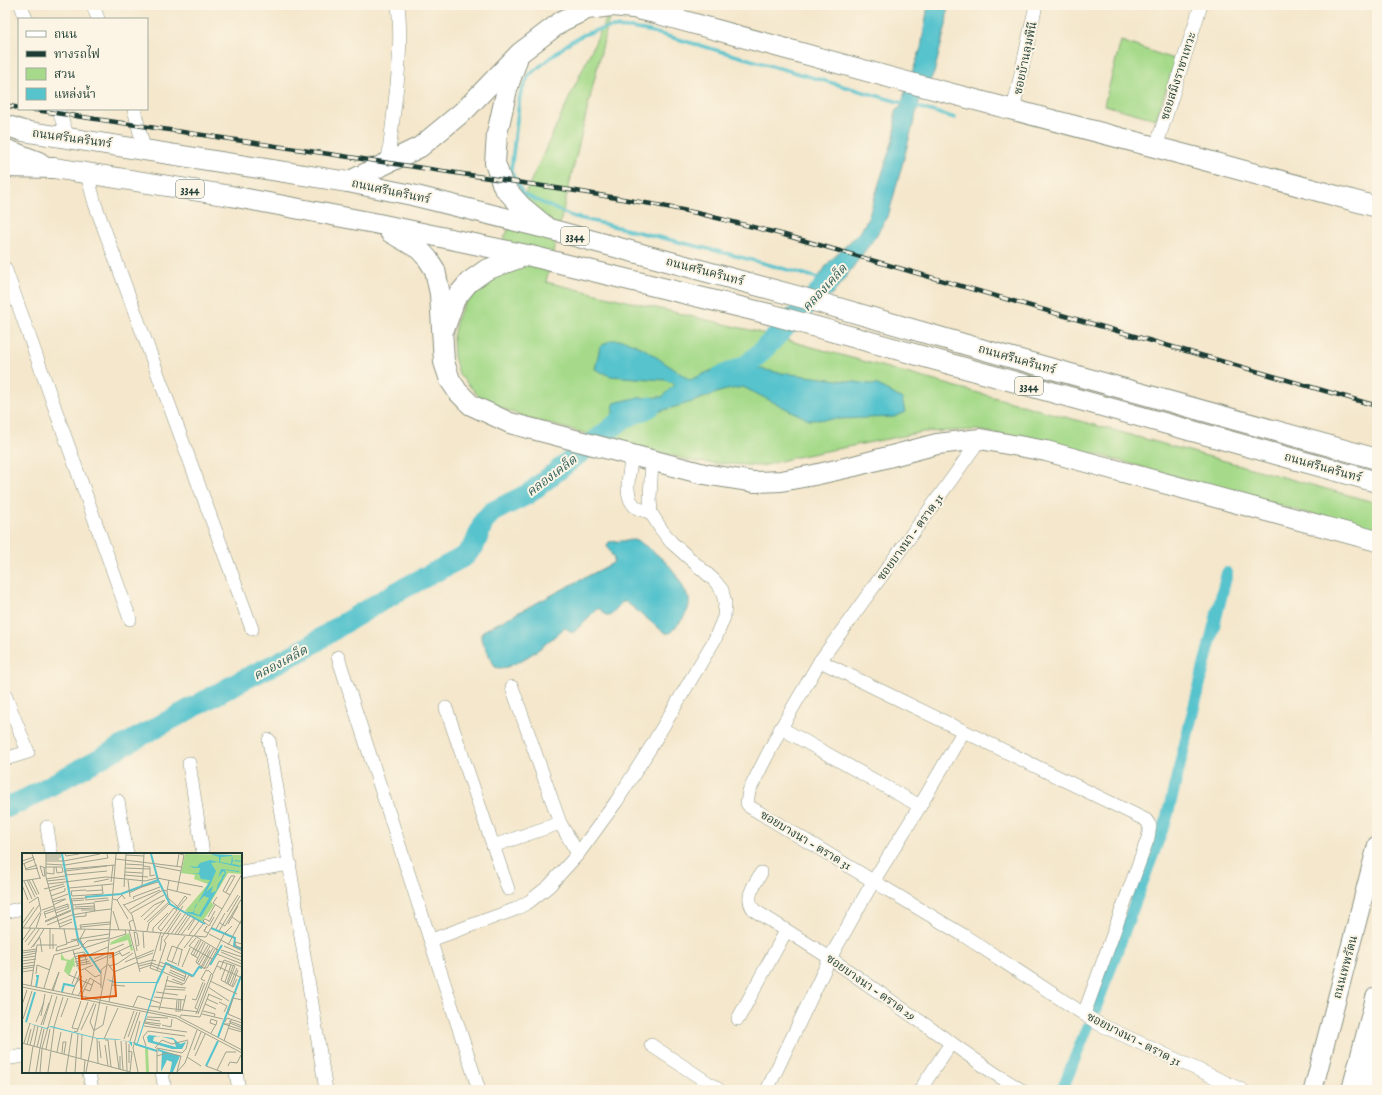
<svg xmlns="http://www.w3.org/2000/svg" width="1382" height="1095" font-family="'IM FELL English','Noto Serif Thai',serif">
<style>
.green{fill:#a6da8a;stroke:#628c5f}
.water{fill:#56c3cd;stroke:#3a8080}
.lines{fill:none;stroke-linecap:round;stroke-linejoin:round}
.stream{stroke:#56c3cd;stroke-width:3.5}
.canal{stroke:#56c3cd;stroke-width:12}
.river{stroke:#56c3cd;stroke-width:21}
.street-casing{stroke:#8a9280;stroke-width:14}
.secondary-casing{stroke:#8a9280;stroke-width:20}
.primary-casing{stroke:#8a9280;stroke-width:22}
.highway-casing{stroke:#8a9280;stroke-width:24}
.street{stroke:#fff;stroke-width:13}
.secondary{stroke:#fff;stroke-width:18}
.primary{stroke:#fff;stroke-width:20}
.highway{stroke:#fff;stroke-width:22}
.rail-casing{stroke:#1f3d34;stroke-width:4.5}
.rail{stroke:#fcf5e5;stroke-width:3;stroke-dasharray:9;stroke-linecap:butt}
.labels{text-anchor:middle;stroke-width:4;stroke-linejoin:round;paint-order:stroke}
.shield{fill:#fcf5e5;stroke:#617469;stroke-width:1}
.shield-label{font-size:11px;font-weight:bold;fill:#1f3d34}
.street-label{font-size:12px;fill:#1f3d34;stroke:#fcf5e5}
.water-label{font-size:13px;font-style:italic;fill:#2d5e5a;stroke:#fcf5e5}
.inset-river{fill:none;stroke:#56c3cd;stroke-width:2}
.inset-road{fill:none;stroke:#9fa38f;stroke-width:1}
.view{fill:#de580e;fill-opacity:0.15;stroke:#de580e;stroke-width:2}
.inset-edge{fill:none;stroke:#1f3d34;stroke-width:2}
</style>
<rect width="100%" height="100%" fill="#fcf5e5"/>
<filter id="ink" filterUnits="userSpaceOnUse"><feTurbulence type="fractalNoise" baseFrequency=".025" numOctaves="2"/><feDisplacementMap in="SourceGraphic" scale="8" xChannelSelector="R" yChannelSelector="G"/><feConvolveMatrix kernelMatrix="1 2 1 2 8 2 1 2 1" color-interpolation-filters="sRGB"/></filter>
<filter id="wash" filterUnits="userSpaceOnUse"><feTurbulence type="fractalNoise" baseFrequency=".012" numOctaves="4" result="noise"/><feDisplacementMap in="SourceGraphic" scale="16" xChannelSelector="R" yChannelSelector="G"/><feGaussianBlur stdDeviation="0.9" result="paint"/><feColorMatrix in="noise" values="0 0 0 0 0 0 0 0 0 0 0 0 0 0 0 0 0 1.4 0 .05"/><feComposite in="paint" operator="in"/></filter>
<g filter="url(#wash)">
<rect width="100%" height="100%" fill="#f4e7cc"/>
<g class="green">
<path d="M612,6L546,282L754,331L1377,503V533L1081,450L977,430L923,432L796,457L762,466L695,462L526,418L482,400L459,374L454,357L453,337L457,318L468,297L482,286Z"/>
<path d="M1121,41L1176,60L1156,119L1104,105Z"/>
</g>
<g class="water">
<path d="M928,5H948L946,25L934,73L920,99L889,213L876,236L832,295L811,288L829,262L861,231L868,218L895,133V111L901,107L905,92L921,48Z"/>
<path d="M611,340H624L643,348L690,380L730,362L775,372L878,385L902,399L905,412L894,417L809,420L743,387L722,391L692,402L633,419L612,418L614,403L635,398L662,397L675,384L665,380L610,376L595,369L600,347Z"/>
<path d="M633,540C642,541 666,561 672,569C679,578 684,589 689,599C691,613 678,624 670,633H665L626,602H622L610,616H607L600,609H597L574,632C569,633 568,628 564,628C547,643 536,653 516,663C509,666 503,670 495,667L481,639V635L483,631L613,563L614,559L607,546L609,542Z"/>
</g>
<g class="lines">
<g class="stream">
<path d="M914,106L955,118"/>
<path d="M822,279L729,254L571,216L523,194L511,171L520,95L529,75L570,42L583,35L597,30L613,27L631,28L649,31L906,104"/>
</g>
<g class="canal">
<path d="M1095,1010L1167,817L1227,573"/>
<path d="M1062,1090L1087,1028"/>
</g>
<g class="river">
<path d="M720,377L746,366L759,354L823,288"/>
<path d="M5,808L26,799L241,681L305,649L341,625L395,593L465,556L474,546L484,521L492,512L528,494L623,419L650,407"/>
</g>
</g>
</g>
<g filter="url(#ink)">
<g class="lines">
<g class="street-casing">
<g id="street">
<path d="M21,5L26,19"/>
<path d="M93,5L98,19"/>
<path d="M58,109L68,137"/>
<path d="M134,109L144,149"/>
<path d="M1013,110L1036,5"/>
<path d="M1156,147L1201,5"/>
<path d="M388,162C393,111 404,57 398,5"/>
<path d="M87,174L95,204L252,629"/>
<path d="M5,268L130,619"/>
<path d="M980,439L951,480L820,661L781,728L749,791L747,803L750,807L963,935L1099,1024L1242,1090"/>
<path d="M632,456C630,471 621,500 639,509C643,510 647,511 651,513"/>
<path d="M338,657L479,1090"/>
<path d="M820,661L1146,820L1150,826L1148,838L1084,1014"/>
<path d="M512,687L560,823L578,854"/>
<path d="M5,695L28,752L5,759"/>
<path d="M446,708L508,889"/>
<path d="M781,728L920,806"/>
<path d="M269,740L326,1090"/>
<path d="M189,763L203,854"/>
<path d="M118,801L127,854"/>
<path d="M47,827L51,854"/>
<path d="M493,846L560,823"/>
<path d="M241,872L290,864"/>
<path d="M761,873C754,886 744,897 754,910L830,958L994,1073L1021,1090"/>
<path d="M5,912L23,908"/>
<path d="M431,940L516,909L530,901L549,886L578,854L616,802L649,750L715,639L724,617L725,603L722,590L714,580L671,542L661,529L651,513L650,498L652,461"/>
<path d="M738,1019L786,931"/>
<path d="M651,1045L719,1090"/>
<path d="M5,1059L23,1056"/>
<path d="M89,1072L92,1090"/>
<path d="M162,1072L165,1090"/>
<path d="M236,1072L239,1090"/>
<path d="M767,1090L830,958L874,880L920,806L963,732"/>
<path d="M920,1090L951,1043"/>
</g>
</g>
<g class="secondary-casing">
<path id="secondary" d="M1313,1090L1377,845"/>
</g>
<g class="primary-casing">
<g id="primary">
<path d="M517,60L507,89L497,134L495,163L503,186L521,206L544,225"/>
<path d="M5,125L23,131L348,182L412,195L549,229L800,297L1002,355L1377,459"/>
<path d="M5,149L39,162"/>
<path d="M5,167L54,168L231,196L374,223L527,255L773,315L1377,482"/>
<path d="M348,182L420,147L466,109L520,53L562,21L587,9L612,6L633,8L655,13L903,81L1197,158L1377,207"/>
<path d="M390,232L419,249L428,259L435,270L440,294L444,362L450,380L458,392L471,405L510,423L704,474L754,482L781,481L814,475L854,466L937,444L980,439L1046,451L1377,541"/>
<path d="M445,327L455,299L469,282L486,270L527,255"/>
</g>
</g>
<g class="highway-casing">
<g id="highway">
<path d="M1353,1090L1377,998"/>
<path d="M1370,1090L1377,1062"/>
</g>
</g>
<use href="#street" class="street"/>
<use href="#secondary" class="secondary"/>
<use href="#primary" class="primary"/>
<use href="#highway" class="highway"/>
<g class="rail-casing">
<g id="rail">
<path d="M5,105L19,108"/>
<path d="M29,109L576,191L657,205L697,213L781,234L1377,406"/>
</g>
</g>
<use href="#rail" class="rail"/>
</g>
</g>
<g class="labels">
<g class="shield">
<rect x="176" y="180" width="28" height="18" rx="3"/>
<rect x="561" y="227" width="28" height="18" rx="3"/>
<rect x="1015" y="377" width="28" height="18" rx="3"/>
</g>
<g class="shield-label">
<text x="190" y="193">3344</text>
<text x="575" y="240">3344</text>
<text x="1029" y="390">3344</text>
</g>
<g class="street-label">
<text transform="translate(1025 58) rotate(-78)" y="4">ซอยบ้านลุมพินี</text>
<text transform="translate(1178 76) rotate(-72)" y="4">ซอยสมิงราชาเทวะ</text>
<text transform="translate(72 138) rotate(8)" y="4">ถนนศรีนครินทร์</text>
<text transform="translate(391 191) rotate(12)" y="4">ถนนศรีนครินทร์</text>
<text transform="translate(705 271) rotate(15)" y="4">ถนนศรีนครินทร์</text>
<text transform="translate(1017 359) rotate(16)" y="4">ถนนศรีนครินทร์</text>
<text transform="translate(1323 467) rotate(16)" y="4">ถนนศรีนครินทร์</text>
<text transform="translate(910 537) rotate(-54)" y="4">ซอยบางนา - ตราด 31</text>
<text transform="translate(806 840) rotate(31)" y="4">ซอยบางนา - ตราด 31</text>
<text transform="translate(1345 967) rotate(-75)" y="4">ถนนเทพรัตน</text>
<text transform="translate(871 987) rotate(35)" y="4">ซอยบางนา - ตราด 29</text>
<text transform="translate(1134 1039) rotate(27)" y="4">ซอยบางนา - ตราด 31</text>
</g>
<g class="water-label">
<text transform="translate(824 287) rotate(-47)" y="5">คลองเคล็ด</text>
<text transform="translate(551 475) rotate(-37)" y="5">คลองเคล็ด</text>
<text transform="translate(280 662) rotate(-28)" y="5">คลองเคล็ด</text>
</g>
</g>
<g transform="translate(22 853)">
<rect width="220" height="220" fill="#f4e7cc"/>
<path d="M163,1L220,2L219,21L206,20L189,49L192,52L180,69L163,58L186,31L172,26L173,22L159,20ZM107,80L111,97L109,98L106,87L88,92L89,89ZM39,100L43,106L48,107L52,104L53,114L51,113L47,123L42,118L45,108L39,107ZM123,195L126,196L127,219H124Z" fill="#a6da8a"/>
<path d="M188,1L210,2L211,8L214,7L219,8L220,9L211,8L210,11L216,12L217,13L220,11V13L217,14L195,9L189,10L194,18L188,32L184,39L191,33L189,40L194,38L196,31L200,25V23L203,20L201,18L196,25L199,16L217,18V19L203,17L204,20L197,34L179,64L163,59H171L188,27L179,26L177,21L171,20H177L178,15H172L167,13L175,14L178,10L188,7L197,9V4ZM210,3L209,11L198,9L199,4ZM182,43L187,45L177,62L172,60L173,53ZM84,126L95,129H136L116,190L114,192L110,189V194L107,189L102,187L76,186L28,174L24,176L0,168L24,175L29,173L75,185L95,186L115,190L134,130H92ZM127,182L151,185L158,191L164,189L160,196H150L126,189L125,184ZM137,183L152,187L154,194L131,188L132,184ZM136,196L162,204L158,203L151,219H148L150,209L145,207L139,219L140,199L136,198Z" fill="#56c3cd" fill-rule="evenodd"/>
<path class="inset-river" d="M40,1L56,86L79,120M129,1L136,27L148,51L183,71M63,44L99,41L136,27M189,75L213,85L212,93L220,96M188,112L200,92M135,130L144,110L171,123L177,114L180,115M14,134L16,123H14M40,139L42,131L52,133M4,169L13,139M196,184L219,123M113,191L135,198M184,213L196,188"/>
<path class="inset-road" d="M10,1L18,25M24,1V24L38,75M43,1L44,3L57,1M122,1L120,34L136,29M24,2H39M104,2L122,3M24,4H39M24,6H37M94,6L160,14M0,8L12,4M24,8H42L78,1M2,10L4,17L16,15M1,11L13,6M24,11L41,12M103,11L121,12M43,12L86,5L85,1M85,13L43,18L44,22L85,18M121,13L128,14V23L133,22M133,13L159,18M155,13L157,1M24,14H40L41,19L35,20L34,14M22,15L23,23H21L18,13L24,15M103,15L128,16M3,16L15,12M44,16L93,12M103,19L120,20M24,20L32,21V14M102,22L126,24M10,26L17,41M24,26L43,23M5,27L13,44M7,27L15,42M106,27L108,44M0,28L19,25M2,28L10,46M25,28L43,26M72,29L87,26M89,29L91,12M26,31L84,24L123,28L135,25L181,34M0,32L6,47M102,34L104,1M47,35L91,31M22,36L42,31M145,36L169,42M64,37L49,38L50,43L81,41L80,32M27,38L43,33M64,38L81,37M145,38L146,45L155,53M155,38L162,2L158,1M204,39L213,23M107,40L120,34M208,42L201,38L209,23H213M29,43L43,38V35M195,44L191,50L200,56M91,46L95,47L106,66M112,46L111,44L138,34M30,47L46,41M63,47L86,45M95,47L100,42L103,46M49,48L62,47M30,49L43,46M72,49L87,47M7,50L16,44L19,58L7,75M101,51L110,62L114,77M31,52L44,46M51,52L49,46L65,45M102,52L138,37M53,54L73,53M152,55L155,57L139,78L136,75ZM156,55L155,54L163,43L165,45L156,55M51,56L72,55M20,57L32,53M59,57H73M107,57L141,37L145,38L147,27M72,58L89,56M91,58L97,77M205,59L216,42M34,60L47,55L46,53M51,60V52L72,50L73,58M109,60L142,42M23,61L46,53M53,64L64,63V60M119,64L132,52L143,47M186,64L193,52M210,64L220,71M24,65L22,59L46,51V53M122,67L142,48M23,68L49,57M187,68L183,66L181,68L187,73L192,64M23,69L49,58M125,69L147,49M187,69L193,58M198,70L203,73L220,45M0,71L12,54M37,71L50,66M206,71L216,53M25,72L50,62L73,58M38,74L50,69M59,74L88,71M0,75L106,77L184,84L220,21M1,75L17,52M14,75L19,60M42,76L45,91M59,76L58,72L88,69M194,76L203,60M63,77L58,86L62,95L87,87M107,77L118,119M109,77L107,69L111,67M166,77L173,66M125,78L127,70L147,51M182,78L185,73L182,78L186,80M197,78L218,43M112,79L115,80L117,92L115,93M112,79L115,98M121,79L122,95M131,79V75L146,60M139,79L128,115L139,119M145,81L159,60M149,81L164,60M153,81L166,62M156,81L169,62M187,81L220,98M205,81L203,80L210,73M159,82L172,65M167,82L177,68M172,83L181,71M173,83L196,97M140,84L161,53M18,85L20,99M174,85L167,93L190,106M88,86L104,81L103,77M49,87L87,81M0,88L9,75M3,89L13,76M45,90L55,87L57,92L34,98L35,94L45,91M183,90L174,109L181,115H185L195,97M6,92L18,75M206,92L220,66M202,93L220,101M11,94L22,76M9,95L18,84M162,95L171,83M219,95L214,93L213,89L220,91M28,96V76M31,96V81M88,97L102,91M194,97L202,81M199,97L220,104M0,98L15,96M97,98L100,103L108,99M138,98L140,83M199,99L220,108M0,100L15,98M51,101L62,99L65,111M195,101L220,111M67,102L86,94M0,103L14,100M87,103L110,92M171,103L179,87M52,104L64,101M173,104L181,89M0,105L14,103M87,105L98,100M176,105L169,101L177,87M53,106L65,103M72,106L86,100M115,106L131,100M0,108L14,106M53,109L66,106M72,109L86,103M103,109L132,97M138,109L151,114M150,109L156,93L163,83M0,111L13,109M54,111L68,108M86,111L92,119L87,149M116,111L130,107L134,108M155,111L145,107L150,93L161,97M175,111L186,92M205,111L199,127L211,134L215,126M177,112L188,93M54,113L69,110M87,113L95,111L111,100M117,113L129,110L142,114M156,113L160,97M195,113L220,125M0,114L13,112M160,114L168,95M179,114L188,97M180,115L191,95M0,116L12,114M63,116L73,124L78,122M117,116L129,112L140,117M182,116L193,96M135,117L144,90L142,88L147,81M148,117L164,124M198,117L202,107L220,114M57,118L71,112M0,119L12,117M92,119L116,109M141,119L162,128L164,121L148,114M147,119L163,126M14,121L15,112L28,117M191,121L197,108L213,113M47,122L70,132M150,126L162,131M144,127L161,132M183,128L179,126L184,117L186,118M188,128L215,141M203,129L209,112M205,130L211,113M0,131L155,163L220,197M50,131L55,118M162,131L167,122L170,124M206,131L213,113M90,132L103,133M208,132L215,115M9,133L15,92H35M52,133L60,123M143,133L164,135M210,133L216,117M0,134L154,165L220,200M186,134L207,148M22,135L32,102L58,95L65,88L87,85M79,135V117L85,112M62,136L68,138L72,127M142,136L163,137M30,137L37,119L31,138M134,139L156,142M50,141L58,120L51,97M186,141L200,147M56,143L65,126M59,143L68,125L79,132M132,144L163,147M170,146L174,147L181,129M185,146L196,151M220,147L211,145L206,161L220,167M197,149L205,153L202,159M183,151L194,156M0,152L5,137M128,153L177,159M111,154L116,143L138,150M175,156L173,155L183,130M137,157L146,123M160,158L164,142M181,158L193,161L192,164M154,159L155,147M156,159L157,147M158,159L159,147M174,161L189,121M176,161L191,122L186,117M180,161L201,166M19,163L23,141M39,164L46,145M125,164L146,165M158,164L159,162L178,164L187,141M1,166L10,138M207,168L220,173M14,169L22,149M123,169L139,171M203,169L205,165L220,170M208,170L220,175M208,171H202L220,177M19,172L27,150M21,172L30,142M140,172L149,174L150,166M122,173L165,179M138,173L122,170L124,166L138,168M32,174L41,144M206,175L220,179M56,176L50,175L59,148M59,177L72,150M73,177L81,172L85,153M52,178L55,179L66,149M72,178L68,169L74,151M189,180L193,173L194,172L195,168L189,166L188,170L194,172M106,184L115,159M75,186L76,211M82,186L96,155M102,186L112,158M83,187H86L89,214M93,187L97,216M77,188L79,205M99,188L101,217M104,188L105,218M108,188L118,159M202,188L209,167M0,190L108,219L110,199L106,198M2,190L8,170M107,191V210M5,192L9,176M8,192L13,172M83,192L86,213M12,193L16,173M124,193L121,184L126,178L163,183M15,194L20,174M18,195L22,176M20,195L35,143M133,195L140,187L150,191L166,187M135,195L160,200L164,196L166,188M135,195V219M24,196L28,176M29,197L32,175M172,197L179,179M35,199L39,179M40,200L41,189H44L42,201M98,203V216M135,203L145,200L159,203L155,219M173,203L183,181M54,204L56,181M165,204L179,213M59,206L60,182M184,213L200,219M206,213L208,209L215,210L219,202M195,217L204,199H214M7,219L11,193M14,219L18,195M18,219L20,196M26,219L29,198M44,219L50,180M53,219L54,205M62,219L63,207M64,219L85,112L94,1M116,219L111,195L118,168M155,219L163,210L175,177"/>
<path class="view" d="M91,100L94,143L60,146L57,103Z"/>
<rect width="220" height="220" class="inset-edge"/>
</g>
<rect width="1382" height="1095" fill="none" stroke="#fcf5e5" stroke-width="20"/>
<rect x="18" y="18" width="130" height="92" fill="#fcf5e5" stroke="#a4ab9e"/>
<rect x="26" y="31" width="20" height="6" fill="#ffffff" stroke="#a4ab9e"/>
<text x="54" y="38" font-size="12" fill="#1f3d34">ถนน</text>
<rect x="26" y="51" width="20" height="6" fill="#1f3d34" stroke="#a4ab9e"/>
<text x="54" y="58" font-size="12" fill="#1f3d34">ทางรถไฟ</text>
<rect x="26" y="68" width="20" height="12" fill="#a6da8a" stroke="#a4ab9e"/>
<text x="54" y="78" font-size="12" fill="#1f3d34">สวน</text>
<rect x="26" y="88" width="20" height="12" fill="#56c3cd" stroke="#a4ab9e"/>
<text x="54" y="98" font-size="12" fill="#1f3d34">แหล่งน้ำ</text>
</svg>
